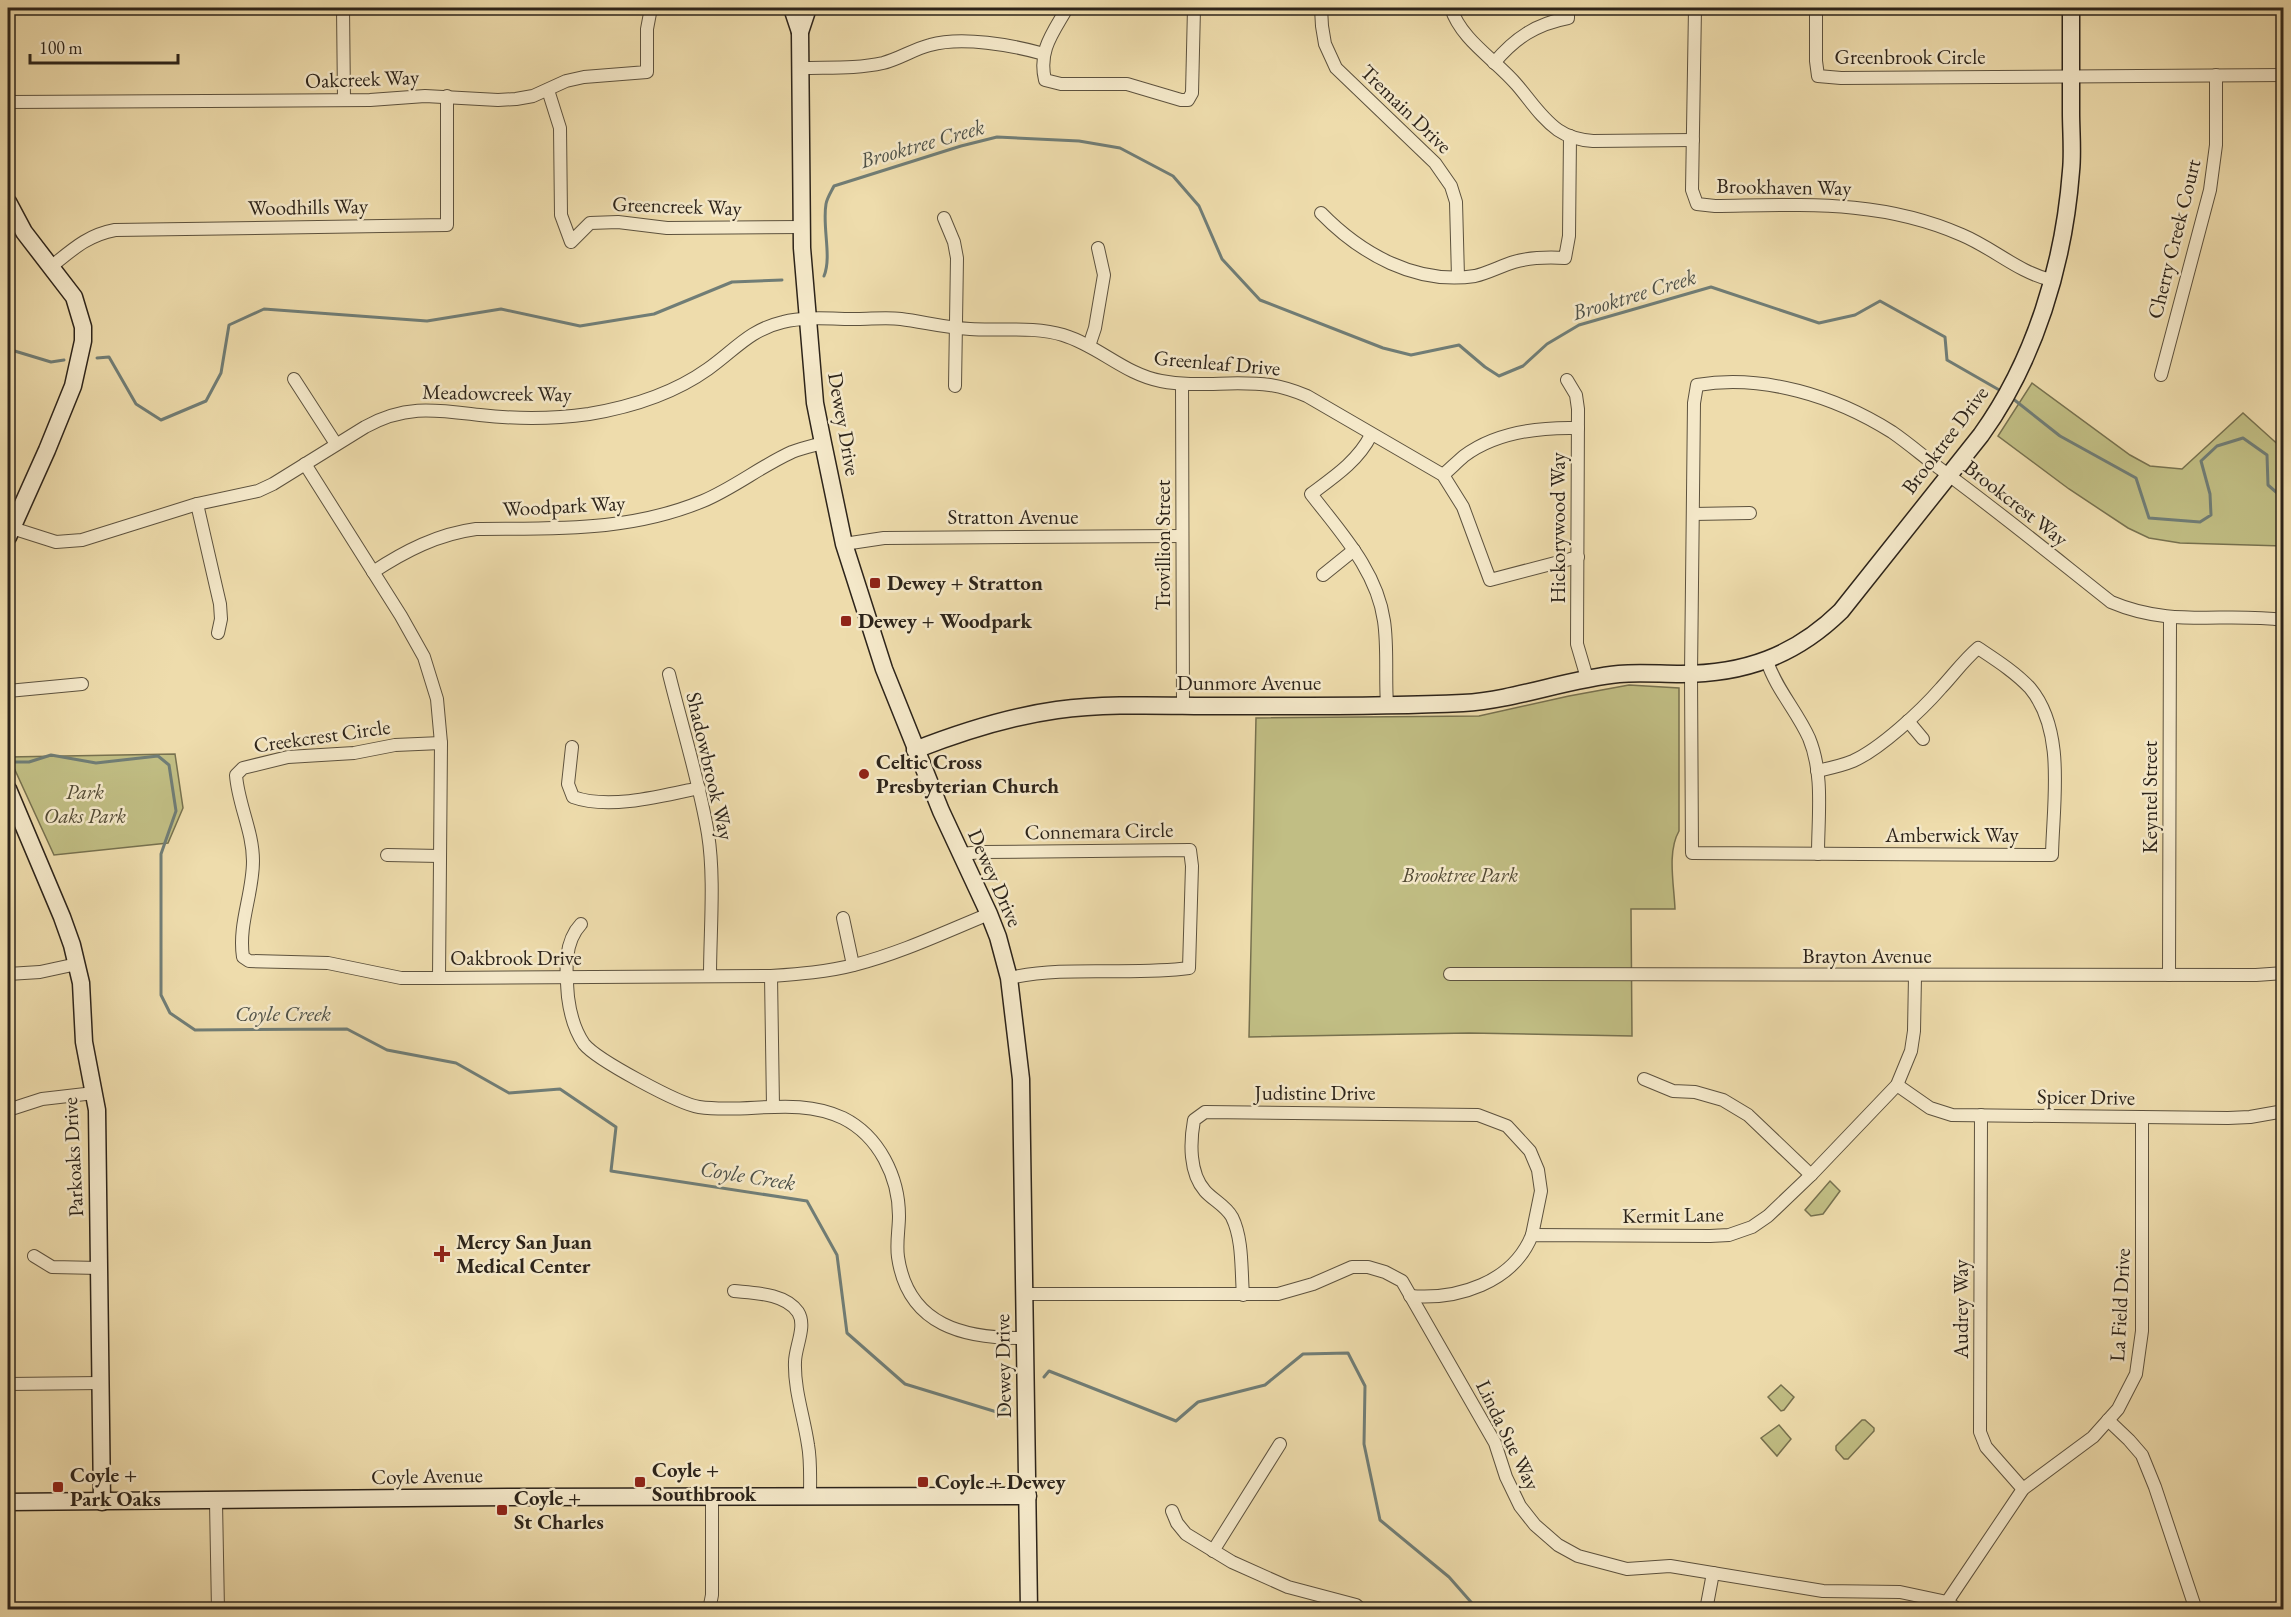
<svg xmlns="http://www.w3.org/2000/svg" width="2291" height="1617" font-family="'EB Garamond',serif">
<style>
.green{fill:#c1be84;stroke:#77714f;stroke-width:1.5}
.lines{fill:none;stroke-linecap:round;stroke-linejoin:round}
.stream{stroke:#707d76;stroke-width:3}
.street-casing{stroke:#5d523e;stroke-width:14}
.secondary-casing{stroke:#2d241a;stroke-width:19}
.street{stroke:#f4e8c9;stroke-width:12}
.secondary{stroke:#f4e8c9;stroke-width:16}
.poi-dot{fill:#8f2418;stroke:#f4e8c9;stroke-width:2}
.labels{text-anchor:middle;stroke-width:5;stroke-linejoin:round;paint-order:stroke}
.street-label{font-size:21px;fill:#2d241a;stroke:#f4e8c9}
.poi-label{font-size:21px;font-weight:bold;fill:#2d241a;stroke:#f4e8c9;text-anchor:start}
.park-label{font-size:21px;font-style:italic;fill:#524a34;stroke:#f4e8c9}
.water-label{font-size:22px;font-style:italic;fill:#4e5148;stroke:#f4e8c9}
</style>
<rect width="100%" height="100%" fill="#eedcac"/>
<filter id="stains"><feTurbulence type="fractalNoise" baseFrequency=".00333" numOctaves="4"/><feColorMatrix values="0 0 0 0 .2 0 0 0 0 .09 0 0 0 0 .02 0 0 0 .5 -.17"/></filter>
<radialGradient id="worn" r=".72"><stop offset=".6" stop-color="#630" stop-opacity="0"/><stop offset="1" stop-color="#630" stop-opacity=".3"/></radialGradient>
<g class="green">
<path d="M2032,383L2130,455L2150,466L2182,469L2243,413L2283,449V546L2180,543L2149,538L2128,528L2069,489L1998,436Z"/>
<path d="M1629,685L1679,688V831C1667,852 1674,884 1675,909H1631L1632,1036L1469,1033L1249,1037L1256,718L1479,716L1569,696Z"/>
<path d="M175,754L183,808L168,843L54,855L9,757Z"/>
<path d="M1830,1181L1840,1191L1823,1214L1811,1216L1805,1210Z"/>
<path d="M1781,1385L1794,1397L1784,1410L1781,1411L1768,1397Z"/>
<path d="M1862,1420H1865L1874,1428V1431L1848,1459H1844L1836,1450V1446Z"/>
<path d="M1779,1425L1791,1439L1777,1456L1761,1438Z"/>
</g>
<g class="lines">
<g class="stream">
<path d="M824,276C832,257 822,226 826,204C827,198 831,192 834,186L961,146L997,137L1079,141L1120,148L1173,176L1199,206L1222,259L1260,300L1383,348L1411,355L1459,345L1485,367L1499,376L1523,366L1547,344L1579,325L1711,287L1819,323L1855,315L1880,301L1945,337L1947,360L2001,391"/>
<path d="M8,349L51,362L64,360"/>
<path d="M97,358L109,357L136,404L161,420L206,401L221,373L229,325L264,309L427,321L501,309L580,326L654,314L732,282L782,280"/>
<path d="M2012,398L2060,436L2136,478L2149,518L2200,522L2211,515L2210,494L2201,461L2217,446L2243,438L2267,455L2268,485L2284,499"/>
<path d="M12,762H29L51,755L96,763L158,756L169,765L176,811L161,854V995L170,1013L195,1030L347,1029L387,1050L456,1063L509,1093L560,1089L616,1127L611,1171L807,1201L837,1255L847,1333L905,1384L1000,1413L1009,1405"/>
<path d="M1044,1377L1049,1371L1176,1421L1198,1402L1265,1385L1303,1354L1348,1353L1365,1386L1364,1444L1380,1520L1449,1577L1478,1610"/>
</g>
<g class="street-casing">
<g id="street">
<path d="M343,8L344,100"/>
<path d="M1067,8C1053,33 1038,50 1045,80L1061,84H1127L1181,100H1188L1192,93L1194,8"/>
<path d="M1321,8L1322,26L1325,44L1336,68L1435,163L1451,186L1456,202L1458,277"/>
<path d="M1451,8C1461,40 1496,60 1517,85C1530,100 1541,118 1558,130C1568,137 1580,140 1593,141L1693,140"/>
<path d="M1695,8L1692,190L1697,204L1715,206C1803,205 1880,199 1962,235C1993,248 2018,272 2051,280"/>
<path d="M1816,8V61L1818,76L1841,78L2284,75"/>
<path d="M1494,63C1515,38 1536,24 1568,18V8"/>
<path d="M800,68C828,67 856,69 883,63C899,59 914,49 930,45C962,36 1012,45 1044,54"/>
<path d="M548,90L560,128L561,215L571,242L590,223L618,222L667,228L802,227"/>
<path d="M8,102L370,100L425,96L498,100L516,99L533,96L566,81L584,77L647,72V29L651,8"/>
<path d="M1321,213C1361,254 1416,285 1475,276C1488,273 1501,266 1514,262C1531,257 1547,257 1565,258L1569,236L1570,136"/>
<path d="M944,218L954,242L957,258L955,386"/>
<path d="M52,266C73,249 88,235 115,230L447,225V96"/>
<path d="M1089,346L1095,328L1104,275L1098,248"/>
<path d="M2161,375L2210,190L2216,145V75"/>
<path d="M294,379L336,444"/>
<path d="M1567,380L1576,395L1578,409L1577,644L1587,678"/>
<path d="M1182,384L1183,706"/>
<path d="M1371,435C1358,461 1334,477 1311,494C1341,533 1377,571 1384,621C1388,648 1385,677 1387,704"/>
<path d="M305,464L401,616L424,657L437,699L441,743L439,978L771,976C799,974 827,972 854,965C901,953 945,932 989,914"/>
<path d="M1443,475C1450,469 1457,462 1464,456C1496,432 1540,427 1578,428"/>
<path d="M197,504L220,604L221,619L218,633"/>
<path d="M1693,514L1750,513"/>
<path d="M12,528L56,542L82,540L197,504L258,491L273,484L365,427C406,404 437,410 480,415C515,419 554,419 589,414C631,407 673,394 708,369C735,350 749,330 783,322C806,316 833,319 857,319C871,319 887,317 901,319C924,322 946,328 970,329C1000,331 1034,326 1063,335C1099,346 1124,374 1161,381C1197,388 1234,380 1270,385C1283,387 1295,391 1307,396L1443,475L1463,507L1490,580L1578,557"/>
<path d="M844,544L884,538L1182,536"/>
<path d="M373,572C405,551 438,534 476,529C556,528 628,532 703,501C734,488 761,466 792,452C802,448 812,446 823,443"/>
<path d="M1323,575L1354,550"/>
<path d="M1767,661C1776,689 1797,711 1809,738C1824,774 1818,816 1818,854"/>
<path d="M669,674C682,727 699,780 708,834C715,878 710,931 710,976"/>
<path d="M8,691L82,684"/>
<path d="M1908,721L1923,739"/>
<path d="M572,747L568,784L573,797C609,810 662,796 699,788"/>
<path d="M1817,771C1830,768 1841,766 1853,761C1880,749 1921,711 1941,688C1954,674 1964,660 1978,648C1996,660 2015,672 2030,688C2066,731 2053,802 2052,855L1692,853L1691,674L1694,403L1697,385C1764,374 1835,396 1892,432C1908,443 1923,456 1939,468C1998,511 2054,557 2111,602C2172,628 2221,612 2284,620"/>
<path d="M961,854L982,852L1190,850L1192,866L1189,968C1129,976 1069,965 1009,978"/>
<path d="M387,855L440,856"/>
<path d="M843,918L853,965"/>
<path d="M581,924C563,943 566,972 568,997C570,1013 575,1031 584,1044C597,1060 679,1104 699,1107C747,1114 797,1096 843,1118C879,1136 899,1177 899,1216C899,1229 896,1243 898,1257C908,1326 965,1339 1025,1338"/>
<path d="M8,974L40,972L77,964"/>
<path d="M1450,974L2256,975L2284,973"/>
<path d="M2169,975L2170,618"/>
<path d="M771,976L773,1106"/>
<path d="M439,978H401L328,963L249,961L243,957C238,924 253,894 253,861C253,831 238,804 236,775L243,768L288,757L354,753L395,745L441,743"/>
<path d="M1644,1079L1673,1091L1695,1092L1723,1100L1748,1115L1811,1175"/>
<path d="M1897,1085L1930,1108L1952,1115L2228,1118L2250,1117L2284,1111"/>
<path d="M8,1110L42,1099L94,1093"/>
<path d="M1981,1115L1980,1432L1986,1447L2023,1489"/>
<path d="M34,1256L52,1267L99,1268"/>
<path d="M734,1291C754,1293 785,1293 798,1312C807,1326 795,1347 795,1362C794,1390 804,1417 808,1445C811,1461 810,1479 810,1496"/>
<path d="M1025,1294H1278L1313,1284L1352,1267H1368L1385,1272L1402,1281L1495,1443L1506,1477L1520,1506L1535,1525L1558,1545L1578,1556L1627,1569L1670,1566L1823,1591L1900,1592L1947,1602L1959,1610"/>
<path d="M1243,1295C1241,1270 1243,1239 1232,1217C1226,1206 1213,1200 1205,1191C1189,1173 1190,1142 1194,1120L1205,1112L1478,1115L1507,1126L1530,1151L1538,1170L1541,1191L1532,1235"/>
<path d="M1410,1296C1457,1300 1513,1283 1532,1235L1710,1236L1729,1235L1752,1227L1768,1216L1811,1175L1897,1085L1911,1051L1914,1031L1915,976"/>
<path d="M8,1384L101,1383"/>
<path d="M2108,1420L2129,1440L2142,1455L2155,1487L2196,1610"/>
<path d="M216,1502L218,1610"/>
<path d="M1172,1511L1177,1523L1186,1534L1232,1562L1288,1587L1356,1605L1362,1610"/>
<path d="M1213,1551L1280,1444"/>
<path d="M1947,1602L2023,1489L2093,1437L2118,1409L2136,1374L2142,1331V1117"/>
<path d="M709,1610L712,1595V1496"/>
<path d="M1706,1610L1713,1573"/>
</g>
</g>
<g class="secondary-casing">
<g id="secondary">
<path d="M792,8L800,32"/>
<path d="M808,8L800,32L802,248L815,403L823,443L844,544L884,669L941,811L989,914L998,937L1009,978L1021,1079L1029,1610"/>
<path d="M8,202L24,232L74,297L83,327V341L73,386L47,450L8,537"/>
<path d="M915,750C961,732 1007,717 1057,710C1111,703 1166,706 1220,706C1301,706 1382,707 1463,703C1516,700 1566,679 1619,674C1639,672 1660,674 1681,674C1744,674 1795,656 1841,611L1981,435C2035,360 2064,264 2071,171C2073,152 2071,132 2071,112C2071,77 2071,42 2071,8"/>
<path d="M8,789L62,917L72,945L81,983L84,1042L97,1110L102,1502"/>
<path d="M8,1502L508,1497L1028,1496"/>
</g>
</g>
<use href="#street" class="street"/>
<use href="#secondary" class="secondary"/>
</g>
<g class="poi-dot">
<rect x="869" y="577" width="12" height="12" rx="3"/>
<rect x="840" y="615" width="12" height="12" rx="3"/>
<circle cx="864" cy="774" r="6"/>
<path d="M439 1245h6v6h6v6h-6v6h-6v-6h-6v-6h6z"/>
<rect x="634" y="1476" width="12" height="12" rx="3"/>
<rect x="917" y="1476" width="12" height="12" rx="3"/>
<rect x="52" y="1481" width="12" height="12" rx="3"/>
<rect x="496" y="1504" width="12" height="12" rx="3"/>
</g>
<g class="labels">
<g class="street-label">
<text x="1910" y="64">Greenbrook Circle</text>
<text transform="translate(362 79) rotate(-2)" y="7">Oakcreek Way</text>
<text transform="translate(1406 109) rotate(44)" y="7">Tremain Drive</text>
<text transform="translate(1784 187) rotate(1)" y="7">Brookhaven Way</text>
<text transform="translate(677 206) rotate(2)" y="7">Greencreek Way</text>
<text transform="translate(308 207) rotate(-1)" y="7">Woodhills Way</text>
<text transform="translate(2174 239) rotate(-76)" y="7">Cherry Creek Court</text>
<text transform="translate(1217 363) rotate(5)" y="7">Greenleaf Drive</text>
<text transform="translate(497 393) rotate(1)" y="7">Meadowcreek Way</text>
<text transform="translate(844 424) rotate(80)" y="7">Dewey Drive</text>
<text transform="translate(1945 440) rotate(-53)" y="7">Brooktree Drive</text>
<text transform="translate(2016 503) rotate(38)" y="7">Brookcrest Way</text>
<text transform="translate(564 506) rotate(-3)" y="7">Woodpark Way</text>
<text x="1013" y="524">Stratton Avenue</text>
<text transform="translate(1558 528) rotate(-90)" y="7">Hickorywood Way</text>
<text transform="translate(1163 545) rotate(-90)" y="7">Trovillion Street</text>
<text x="1249" y="690">Dunmore Avenue</text>
<text transform="translate(322 736) rotate(-8)" y="7">Creekcrest Circle</text>
<text transform="translate(710 766) rotate(77)" y="7">Shadowbrook Way</text>
<text transform="translate(2150 797) rotate(-90)" y="7">Keyntel Street</text>
<text transform="translate(1099 831) rotate(-1)" y="7">Connemara Circle</text>
<text x="1952" y="842">Amberwick Way</text>
<text transform="translate(995 878) rotate(66)" y="7">Dewey Drive</text>
<text x="1867" y="963">Brayton Avenue</text>
<text x="516" y="965">Oakbrook Drive</text>
<text x="1315" y="1100">Judistine Drive</text>
<text transform="translate(2086 1097) rotate(1)" y="7">Spicer Drive</text>
<text transform="translate(73 1157) rotate(-93)" y="7">Parkoaks Drive</text>
<text transform="translate(1673 1215) rotate(-1)" y="7">Kermit Lane</text>
<text transform="translate(2120 1305) rotate(-87)" y="7">La Field Drive</text>
<text transform="translate(1961 1309) rotate(-90)" y="7">Audrey Way</text>
<text transform="translate(1003 1366) rotate(-91)" y="7">Dewey Drive</text>
<text transform="translate(1508 1435) rotate(64)" y="7">Linda Sue Way</text>
<text transform="translate(427 1476) rotate(-1)" y="7">Coyle Avenue</text>
</g>
<g class="poi-label">
<text x="887" y="590">Dewey + Stratton</text>
<text x="858" y="628">Dewey + Woodpark</text>
<text x="876" y="769">Celtic Cross<tspan x="876" dy="24">Presbyterian Church</tspan></text>
<text x="456" y="1249">Mercy San Juan<tspan x="456" dy="24">Medical Center</tspan></text>
<text x="652" y="1477">Coyle +<tspan x="652" dy="24">Southbrook</tspan></text>
<text x="70" y="1482">Coyle +<tspan x="70" dy="24">Park Oaks</tspan></text>
<text x="935" y="1489">Coyle + Dewey</text>
<text x="514" y="1505">Coyle +<tspan x="514" dy="24">St Charles</tspan></text>
</g>
<g class="park-label">
<text x="85" y="799">Park<tspan x="85" dy="24">Oaks Park</tspan></text>
<text x="1460" y="882">Brooktree Park</text>
</g>
<g class="water-label">
<text transform="translate(922 143) rotate(-16)" y="8">Brooktree Creek</text>
<text transform="translate(1634 294) rotate(-17)" y="8">Brooktree Creek</text>
<text x="283" y="1021">Coyle Creek</text>
<text transform="translate(748 1175) rotate(9)" y="8">Coyle Creek</text>
</g>
</g>
<rect width="2291" height="1617" fill="none" stroke="#eedcac" stroke-width="30"/>
<rect x="9" y="9" width="2273" height="1599" fill="none" stroke="#2d241a" stroke-width="3"/>
<rect x="15" y="15" width="2261" height="1587" fill="none" stroke="#2d241a" stroke-width="1.5"/>
<path d="M30 54v9h148v-9" fill="none" stroke="#2d241a" stroke-width="3"/>
<text x="39" y="54" font-size="18" fill="#2d241a" stroke="#f4e8c9" stroke-width="4.5" paint-order="stroke">100 m</text>
<rect width="100%" height="100%" filter="url(#stains)"/>
<rect width="100%" height="100%" fill="url(#worn)"/>
</svg>
